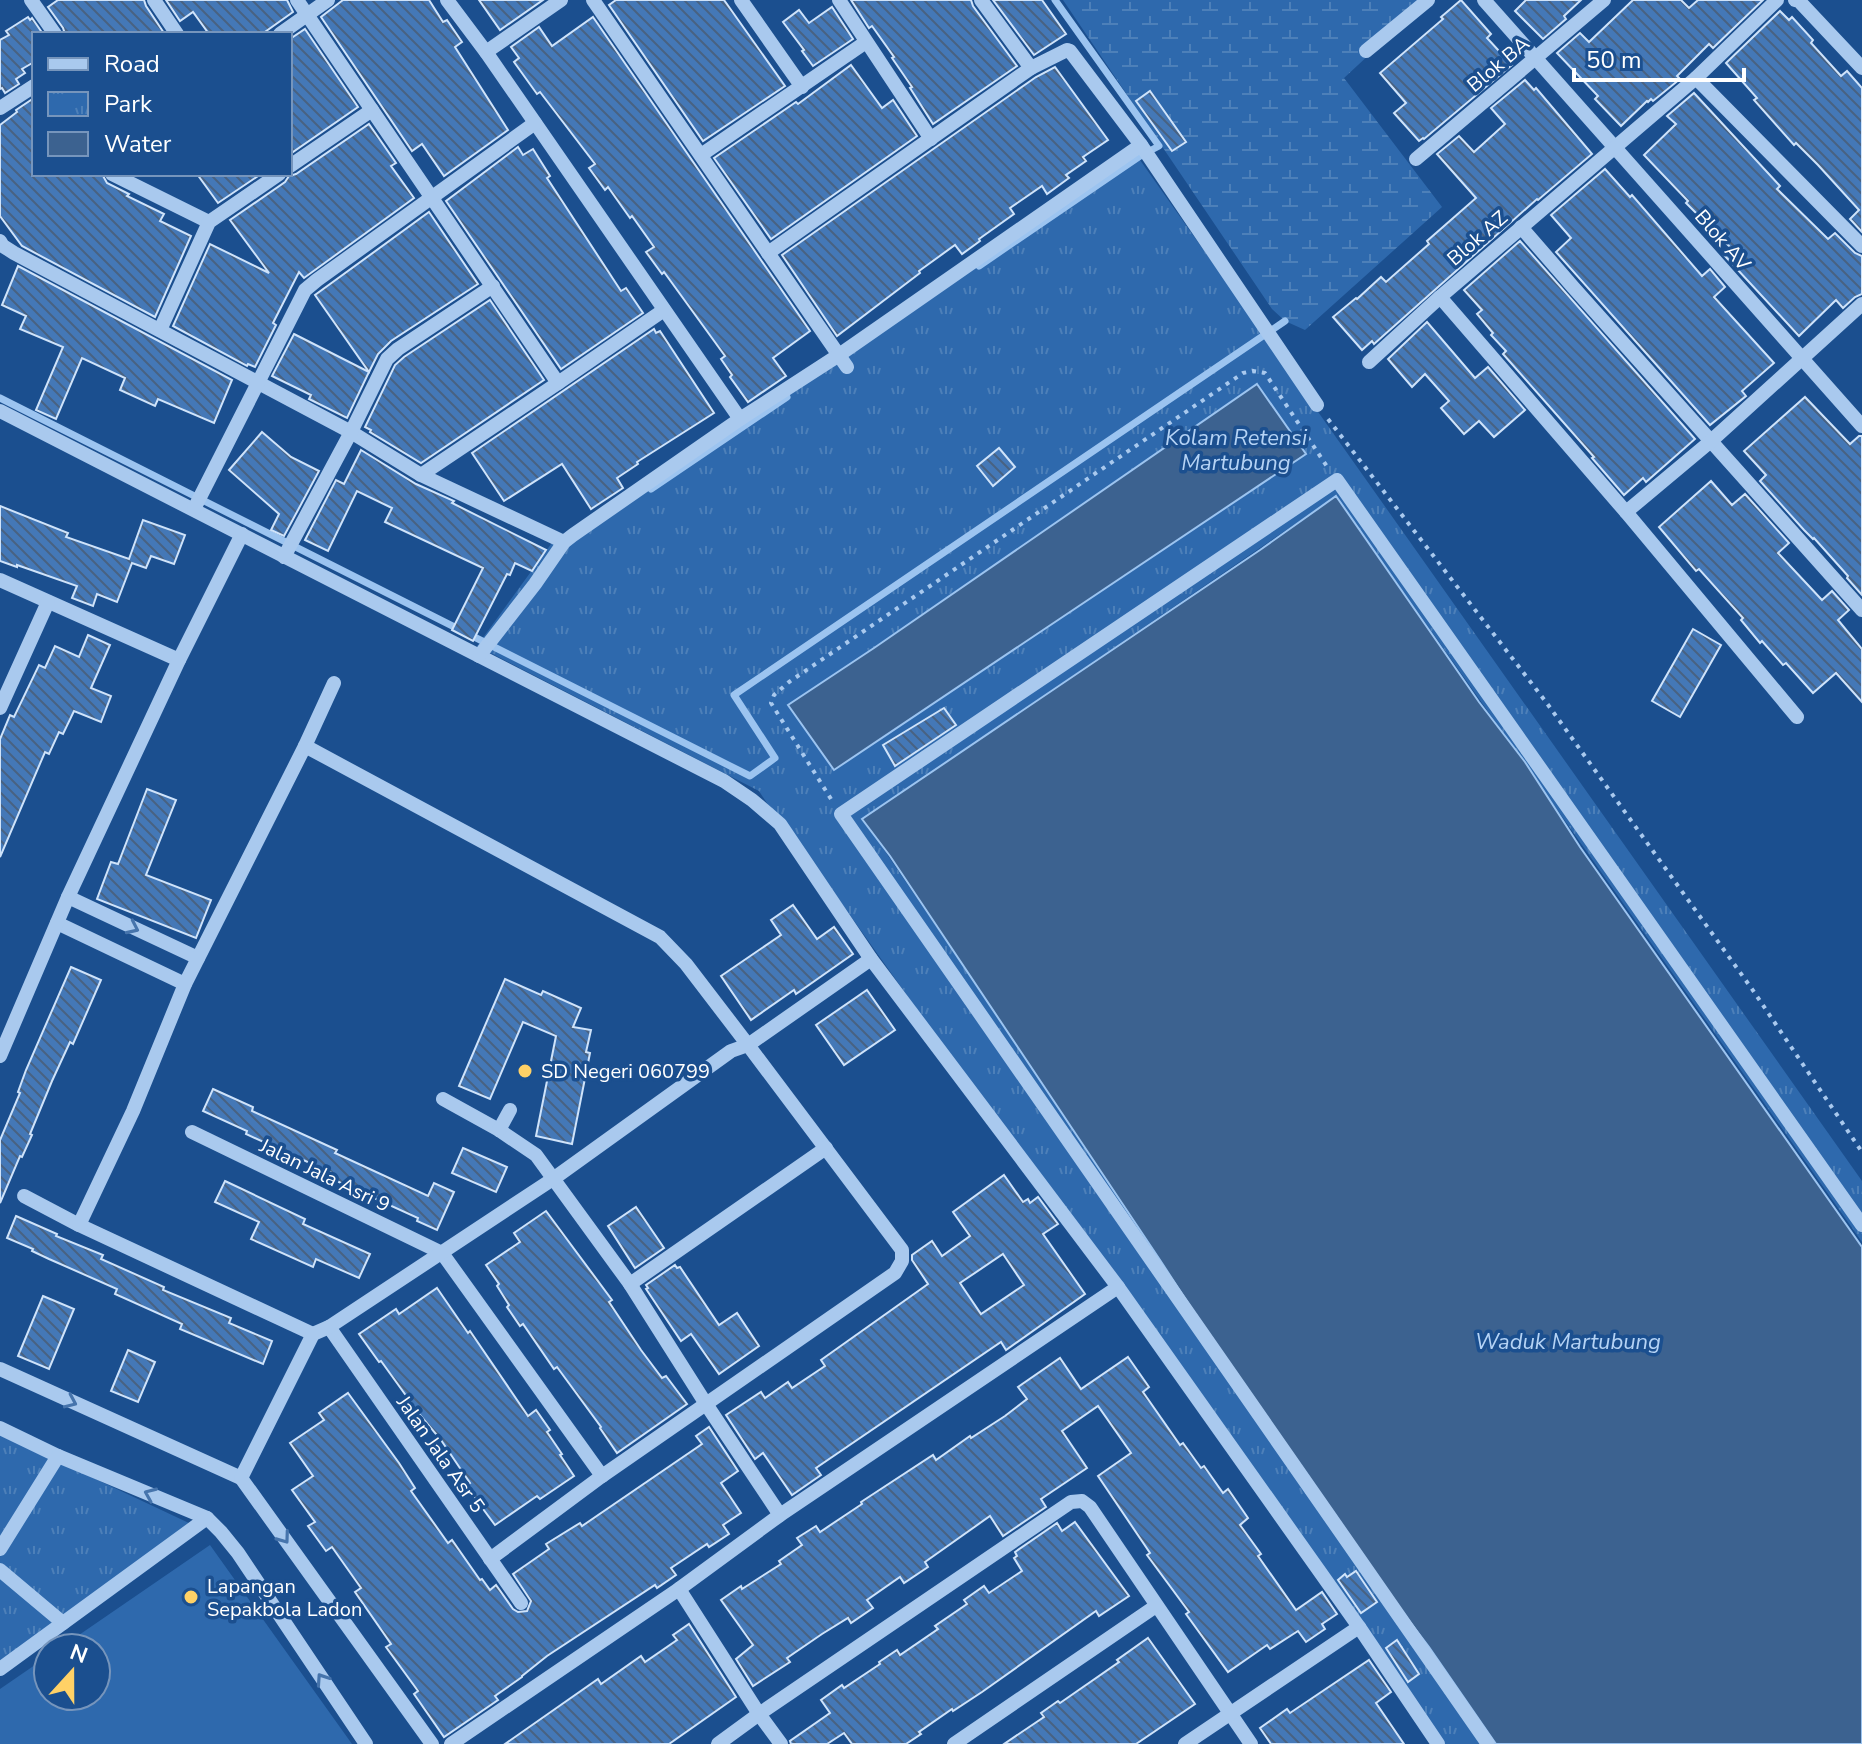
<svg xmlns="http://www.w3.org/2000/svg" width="1862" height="1744" font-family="'Nunito Sans',sans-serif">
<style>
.wetland{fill:url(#wetland-marsh)}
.park{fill:url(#park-tufts)}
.garden{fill:#2e69ad}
.water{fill:#3c6290;stroke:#9cc4f0;stroke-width:2}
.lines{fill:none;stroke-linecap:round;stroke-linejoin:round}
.stream{stroke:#9cc4f0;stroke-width:7}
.building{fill:url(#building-back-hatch);stroke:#cfe3fa;stroke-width:2;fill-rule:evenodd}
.path{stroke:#a9c9ee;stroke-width:4;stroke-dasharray:4 6;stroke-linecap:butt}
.minor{stroke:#a9c9ee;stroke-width:14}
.oneway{stroke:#4674ac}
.poi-dot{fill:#ffd166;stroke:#1b4f8f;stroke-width:3}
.labels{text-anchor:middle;stroke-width:7;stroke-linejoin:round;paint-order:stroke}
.street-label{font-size:20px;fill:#fff;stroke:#1b4f8f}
.poi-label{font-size:20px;fill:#fff;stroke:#1b4f8f;text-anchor:start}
.water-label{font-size:22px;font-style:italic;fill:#b5d3f5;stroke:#1b4f8f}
</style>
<defs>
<pattern id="wetland-marsh" width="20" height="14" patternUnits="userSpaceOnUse" patternTransform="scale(2)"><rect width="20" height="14" fill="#2e69ad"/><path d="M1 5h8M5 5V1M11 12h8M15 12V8" fill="none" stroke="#4d80b9"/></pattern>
<pattern id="park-tufts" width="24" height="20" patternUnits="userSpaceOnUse" patternTransform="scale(2)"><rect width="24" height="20" fill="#2e69ad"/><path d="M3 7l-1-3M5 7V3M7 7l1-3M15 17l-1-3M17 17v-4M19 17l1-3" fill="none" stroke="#4d80b9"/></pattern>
<pattern id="building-back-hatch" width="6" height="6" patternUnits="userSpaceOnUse" patternTransform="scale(2)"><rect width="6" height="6" fill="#4478b7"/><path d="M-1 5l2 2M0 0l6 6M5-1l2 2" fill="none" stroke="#486282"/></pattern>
</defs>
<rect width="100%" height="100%" fill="#1b4f8f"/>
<path class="wetland" d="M1063,0H1428L1344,78L1442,207L1305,330L1285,321L1272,309Z"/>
<g class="park">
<path d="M1135,153L1862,1181V1242L1336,496L863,819L1493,1744H1439L803,849L798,851L759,791L477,646L554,540Z"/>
<path d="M0,1434L191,1524L0,1663Z"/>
</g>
<path class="garden" d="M210,1545L352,1744H0V1689L48,1656V1696H96V1648H60Z"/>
<g class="water">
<path d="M1257,384L1306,454L834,770L788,705L874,648Z"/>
<path d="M1336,496L1479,702L1525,762L1580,847L1862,1247V1744H1496L1429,1647L1341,1531L1223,1357L1160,1260L890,856L862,819L1260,550Z"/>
</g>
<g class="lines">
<g class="stream">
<path d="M979,266L1140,156L1159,146L1055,0"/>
<path d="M0,398L750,776L775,758L734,695L1285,321"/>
<path d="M651,489L787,397"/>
</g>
</g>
<g class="building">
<path d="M58,0H144L146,6L164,33L162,34H65L63,28L48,7Z"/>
<path d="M166,0H287L293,12L262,34H209L193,12L180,21Z"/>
<path d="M343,0H429L443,22L447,20L462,42L455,47L508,130L444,176L422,144L412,151L321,17Z"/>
<path d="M479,0H543L500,30Z"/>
<path d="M616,0H724L785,86L703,141L609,5Z"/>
<path d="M851,0H971L973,6L1017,66L933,124L910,88L912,87L892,58L894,57L872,26L869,28Z"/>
<path d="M993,0H1042L1066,34L1034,55Z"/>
<path d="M1461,0L1491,34L1487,38L1512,65L1424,139L1423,138L1419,141L1394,113L1406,103L1380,73L1443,19L1441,17Z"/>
<path d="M1526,0H1581L1564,16L1566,19L1543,39L1515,11Z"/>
<path d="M1633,0H1681L1689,8L1698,0H1763L1713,48L1709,44L1677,76L1680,79L1653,101L1651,99L1648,102L1647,101L1621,126L1595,99L1598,96L1557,53L1580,33L1589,42Z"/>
<path d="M832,7L853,39L813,66L802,51L804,50L783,22L799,10L809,23Z"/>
<path d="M1780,11L1789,20L1792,17L1813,40L1811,43L1841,76L1847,71L1862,88V232L1850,219L1859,210L1818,165L1796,143L1794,145L1754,100L1757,98L1726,63Z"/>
<path d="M28,17L30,20L32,18L43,34H34V62L22,69L25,73L16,79L19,84L5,93L2,88L0,89V40L9,35L6,31Z"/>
<path d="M593,17L810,331L773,358L786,376L748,402L730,377L732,375L721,359L725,356L664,272L662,274L646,252L654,247L632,216L630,218L608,187L605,190L589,168L595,164L540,92L537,94L514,62L519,58L511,47L539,27L552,46Z"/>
<path d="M305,29L358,107L290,154V39Z"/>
<path d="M851,65L882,108L893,100L917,136L771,239L714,158L796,102L798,104Z"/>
<path d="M1055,67L1108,140L1083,157L1086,161L1066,175L1069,178L1047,194L1042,186L1010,208L1014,214L979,239L980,241L962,254L955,245L919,271L920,273L837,336L782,255L1036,77Z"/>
<path d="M1525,80L1534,90L1536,88L1592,154L1538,200L1537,199L1374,344L1372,341L1362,350L1333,317L1356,298L1357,299L1381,277L1386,282L1429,244L1427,241L1476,198L1437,154L1459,136L1474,152L1505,124L1491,108Z"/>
<path d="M1150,91L1186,142L1172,151L1136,101Z"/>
<path d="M1694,93L1780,186L1777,189L1828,239L1835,233L1855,253L1862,256V294L1855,297L1843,308L1836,300L1799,336L1724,255L1731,248L1686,203L1688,201L1644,155L1676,124L1667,116Z"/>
<path d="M31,100H34V174H102L107,183L129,194L127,196L164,214L160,221L191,236L155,317L22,246L0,216V125L17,112L16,110Z"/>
<path d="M369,124L396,163L391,166L414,198L304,278L299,272L273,323L276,325L255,367L248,364L247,366L173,326L210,244L269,273L230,220L285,182L289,176L296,174Z"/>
<path d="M518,147L523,155L533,149L550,176L547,178L621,291L626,288L643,313L561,369L446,201Z"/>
<path d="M1605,169L1630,197L1632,195L1702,276L1710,269L1725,287L1714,297L1774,363L1742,391L1746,396L1710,425L1556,252L1571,238L1551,215Z"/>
<path d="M197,174H261L218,203Z"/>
<path d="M429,212L478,284L391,341L378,354L369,372L315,295Z"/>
<path d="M1520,241L1695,439L1646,482L1643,478L1624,495L1592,458L1594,457L1503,354L1506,351L1491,335L1493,333L1477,314L1482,310L1464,290Z"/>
<path d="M18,266L232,380L214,423L158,399L155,406L120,390L125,378L82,358L56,419L36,410L63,347L20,329L26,316L2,305Z"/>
<path d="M490,300L544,380L421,463L370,432L371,430L365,427L395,365L404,357Z"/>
<path d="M1427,322L1475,378L1488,367L1525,410L1494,437L1479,421L1464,434L1441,408L1449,401L1425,374L1412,387L1388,359Z"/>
<path d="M654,329L656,333L660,331L714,413L637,462L638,464L617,478L623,488L591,509L562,464L504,501L472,453Z"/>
<path d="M294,334L369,372L347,418L309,399L311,395L272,376Z"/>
<path d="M1805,397L1850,444L1859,436H1862V595L1847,578L1848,576L1814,538L1813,539L1804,530L1760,481L1766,475L1744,451Z"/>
<path d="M262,432L291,457L319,471L284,536L271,530L279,514L229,470Z"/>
<path d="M999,448L1015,467L993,486L977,466Z"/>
<path d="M361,450L416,484L454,501L452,503L546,550L532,571L515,563L510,575L507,574L473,641L452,630L483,568L385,522L392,508L357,491L328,551L305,540L336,480L344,484Z"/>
<path d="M1711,481L1732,505L1745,494L1789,543L1778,553L1822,600L1832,591L1849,610L1838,620L1862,649V702L1836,673L1813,693L1786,663L1783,665L1762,641L1760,643L1741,620L1743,618L1699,569L1696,571L1659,527Z"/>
<path d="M0,506L68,533L66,537L129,559L143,520L185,535L174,564L151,556L146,568L132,563L117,602L97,594L93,606L72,598L77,586L17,565V567L0,561Z"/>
<path d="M1693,629L1721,645L1680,717L1652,701Z"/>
<path d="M88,635L110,645L91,688L111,696L101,722L74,711L63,734L59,732L49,754L45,752L0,857V739L10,715L14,717L39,665L45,668L55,646L79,657Z"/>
<path d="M944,708L956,725L895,766L883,745Z"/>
<path d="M147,789L176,800L146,875L211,900L196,938L97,899L111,862L118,864Z"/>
<path d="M793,905L817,939L834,927L853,954L796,994L794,990L751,1020L721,976L781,935L771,920Z"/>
<path d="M71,967L101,980L73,1044L70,1042L52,1081L30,1134L32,1135L22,1157L20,1156L0,1203V1140L20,1093L18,1092L26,1070Z"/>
<path d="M505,979L541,995L543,991L581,1008L573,1027L591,1030L586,1052L590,1053L572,1144L536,1136L556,1036L523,1022L490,1099L459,1086Z"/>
<path d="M867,990L895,1030L844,1065L816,1025Z"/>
<path d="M213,1089L253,1107L252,1111L337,1150L335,1153L428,1196L434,1183L454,1192L437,1230L417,1221L418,1218L330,1178L332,1173L246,1134L247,1131L203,1111Z"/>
<path d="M463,1148L507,1167L496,1192L452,1173Z"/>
<path d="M1004,1175L1023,1202L1028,1199L1030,1203L1038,1197L1058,1224L1043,1234L1085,1294L1006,1350L1001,1342L816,1468L821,1475L792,1495L763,1453L755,1459L726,1415L761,1392L765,1398L788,1382L792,1388L825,1366L821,1360L928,1284L912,1260V1255L932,1241L942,1256L970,1236L953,1212ZM1003,1254L1024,1285L981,1314L960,1283Z"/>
<path d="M225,1181L305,1219L303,1224L370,1254L359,1278L316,1259L313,1267L251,1239L259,1222L215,1202Z"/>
<path d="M636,1207L664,1248L635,1268L608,1226Z"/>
<path d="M546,1211L612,1300L609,1302L641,1350L662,1378L666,1376L687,1404L617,1453L600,1428L601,1427L557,1367L554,1369L523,1324L520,1326L507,1307L509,1305L497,1286L499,1284L486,1265L520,1242L514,1233Z"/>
<path d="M16,1216L57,1234L56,1236L103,1255L101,1259L164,1287L163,1290L231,1318L229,1323L272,1341L263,1364L180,1329L182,1324L115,1294L117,1289L49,1259L32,1251L33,1249L7,1238Z"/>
<path d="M675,1265L677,1268L680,1267L719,1325L737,1313L759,1346L719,1374L691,1334L681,1341L646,1289L648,1288L646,1285Z"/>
<path d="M437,1288L468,1333L470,1331L528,1416L536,1410L550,1430L547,1432L562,1454L560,1455L574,1476L540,1499L537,1496L495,1525L466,1486L470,1483L441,1440L420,1415L381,1361L379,1362L359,1334L396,1309L399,1314Z"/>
<path d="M43,1296L74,1309L49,1369L18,1356Z"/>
<path d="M128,1350L155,1362L138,1402L111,1391Z"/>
<path d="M1128,1357L1149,1387L1143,1392L1180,1445L1183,1443L1201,1468L1204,1466L1223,1493L1228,1489L1248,1518L1240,1525L1261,1554L1258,1556L1296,1610L1322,1592L1337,1614L1322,1624L1325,1629L1306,1642L1298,1631L1270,1649L1267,1645L1228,1672L1186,1614L1189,1612L1147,1555L1150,1553L1098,1476L1131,1453L1098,1406L1062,1431L1087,1468L1041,1499L1046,1507L1003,1536L990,1516L925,1562L928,1567L904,1583L900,1577L867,1600L873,1608L851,1623L848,1618L822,1634L787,1658L790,1662L753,1686L736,1659L753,1645L721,1600L741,1586L742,1589L781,1564L779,1561L802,1545L797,1538L816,1526L820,1532L862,1504L861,1502L933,1455L936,1460L970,1436L971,1438L1005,1416L1027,1399L1018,1387L1060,1358L1081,1389Z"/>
<path d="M348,1393L399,1463L415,1488L411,1491L448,1543L452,1540L480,1580L482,1579L490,1590L496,1585L513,1609L518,1612L527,1611L531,1601L513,1574L549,1549L546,1544L580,1523L582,1526L702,1444L696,1436L709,1427L738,1471L721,1483L741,1513L723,1525L729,1534L709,1547L707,1544L671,1568L676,1575L657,1588L655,1585L547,1656L522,1676V1677L495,1696L498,1700L444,1737L414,1694L418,1691L386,1647L391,1644L355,1592L361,1588L332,1547L326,1551L308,1526L315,1522L292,1490L313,1476L290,1443L324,1420L319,1413Z"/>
<path d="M1075,1522L1129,1596L1099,1616L1096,1611L982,1692L953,1711L952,1709L919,1732L921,1734L906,1744H852L844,1733L827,1744H791L790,1741L830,1713L821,1700L842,1685L844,1688L880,1664L879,1662L897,1650L900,1655L938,1629L935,1626L967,1604L964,1600L984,1586L989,1593L1022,1571L1014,1558L1017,1556L1015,1552L1057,1523L1062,1531Z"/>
<path d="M1356,1571L1377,1602L1361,1613L1338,1580L1345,1574L1347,1577Z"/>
<path d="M689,1624L736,1697L669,1744H505L598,1679L601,1684L641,1656L645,1662L677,1640L673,1635Z"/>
<path d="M1148,1638L1195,1704L1136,1744H1004L1044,1717L1041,1713L1058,1701L1060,1703L1119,1662L1117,1660Z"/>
<path d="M1397,1640L1419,1674L1408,1682L1386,1648Z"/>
<path d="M1369,1660L1391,1692L1376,1703L1404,1744H1271L1260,1728L1287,1709L1290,1713Z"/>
</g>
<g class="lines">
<g class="path">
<path d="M1328,419L1546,702L1752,989L1862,1152"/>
<path d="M831,799L771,703L774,695L789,682L1243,373L1253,371L1265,373L1328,468"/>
</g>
<g class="minor">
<path d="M31,0L55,34"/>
<path d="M154,0L177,34"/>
<path d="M297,0L558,383L421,475"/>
<path d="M447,0L486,52L740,419"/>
<path d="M593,0L847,367"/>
<path d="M741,0L802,87"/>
<path d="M839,0L931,139"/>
<path d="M981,0L1031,68"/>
<path d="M1484,0L1862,426"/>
<path d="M1795,0L1799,1L1862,68"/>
<path d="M280,34L328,0"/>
<path d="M1366,51L1428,0"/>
<path d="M486,52L561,0"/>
<path d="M1696,78L1862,246"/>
<path d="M0,108L34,86"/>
<path d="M701,155L866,42"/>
<path d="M1416,159L1604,0"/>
<path d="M290,166L372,110"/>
<path d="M112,174L209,222"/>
<path d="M1521,227L1573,287L1862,610"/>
<path d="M0,241L3,246L14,253L351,432L421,475L564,542"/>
<path d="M768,253L1031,68L1067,50L1070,51L1141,145L1317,405"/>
<path d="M1440,297L1626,512L1797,717"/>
<path d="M160,330L209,222L279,174"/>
<path d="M1369,362L1440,297L1696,78L1777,0"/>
<path d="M558,383L664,310"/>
<path d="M0,411L724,781L752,800L780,824L871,959L1118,1287L1359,1627L1438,1744"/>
<path d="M194,509L305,290L317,280L535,123"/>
<path d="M1626,512L1711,441L1862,304"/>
<path d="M284,557L351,432L387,359L398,349L493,286"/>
<path d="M0,580L179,660"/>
<path d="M479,656L535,584L564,542L573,535L740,419L839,355L1141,145"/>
<path d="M0,708L48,602"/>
<path d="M305,746L660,937L686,964L748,1045L902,1250V1261L895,1273L602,1476L490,1559"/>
<path d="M68,897L198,958"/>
<path d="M57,923L185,984"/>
<path d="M0,1056L68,897L179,660L242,534"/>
<path d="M443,1099L499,1130L536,1155L630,1284L706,1404L780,1515"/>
<path d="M499,1130L510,1110"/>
<path d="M192,1132L442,1253L602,1476"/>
<path d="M24,1196L79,1225"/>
<path d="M630,1284L826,1148"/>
<path d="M329,1327L521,1603"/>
<path d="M313,1334L79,1225L133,1111L185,984L305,746L334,683"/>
<path d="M0,1369L241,1478L432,1744"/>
<path d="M0,1428L58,1456L207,1518L221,1532L238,1553L366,1744"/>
<path d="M241,1478L313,1334L329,1327L553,1179L731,1051L748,1045L871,959"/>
<path d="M0,1549L58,1456"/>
<path d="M0,1570L63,1623"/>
<path d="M679,1589L759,1714L781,1744"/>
<path d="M0,1669L207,1518"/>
<path d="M451,1744L679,1589L780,1515L1118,1287"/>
<path d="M718,1744L759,1714L1071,1502L1082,1501L1090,1507L1251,1744"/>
<path d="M954,1744L1156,1606"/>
<path d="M1185,1744L1359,1627"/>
<path d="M1488,1744L841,814L1337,480L1862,1225"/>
</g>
</g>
<defs><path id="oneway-chevron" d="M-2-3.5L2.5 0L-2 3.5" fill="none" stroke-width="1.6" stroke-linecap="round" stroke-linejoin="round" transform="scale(2)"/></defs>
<g class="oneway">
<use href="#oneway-chevron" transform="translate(133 928) rotate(25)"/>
<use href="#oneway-chevron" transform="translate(71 1402) rotate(24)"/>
<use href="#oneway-chevron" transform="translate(150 1494) rotate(-157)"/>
<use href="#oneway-chevron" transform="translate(284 1538) rotate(54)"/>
<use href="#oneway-chevron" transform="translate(322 1679) rotate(-124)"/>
</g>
<g class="poi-dot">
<circle cx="525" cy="1071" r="8"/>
<circle cx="191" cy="1597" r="8"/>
</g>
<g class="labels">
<g class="street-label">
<text transform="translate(1498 64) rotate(-40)" y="7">Blok BA</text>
<text transform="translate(1477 238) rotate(-41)" y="7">Blok AZ</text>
<text transform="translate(1723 240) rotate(49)" y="7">Blok AV</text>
<text transform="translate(325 1175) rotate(26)" y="7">Jalan Jala Asri 9</text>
<text transform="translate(441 1454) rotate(55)" y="7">Jalan Jala Asr 5</text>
</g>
<g class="poi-label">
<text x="541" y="1078">SD Negeri 060799</text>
<text x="207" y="1593">Lapangan<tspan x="207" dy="23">Sepakbola Ladon</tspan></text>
</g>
<g class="water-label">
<text x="1236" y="445">Kolam Retensi<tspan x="1236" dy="25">Martubung</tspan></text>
<text x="1568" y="1349">Waduk Martubung</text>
</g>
</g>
<rect x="32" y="32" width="260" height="144" fill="#1b4f8f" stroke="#7695bc" stroke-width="2"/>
<rect x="48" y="58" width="40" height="12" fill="#a9c9ee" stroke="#7695bc" stroke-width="2"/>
<text x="104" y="72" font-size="24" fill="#ffffff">Road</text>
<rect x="48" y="92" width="40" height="24" fill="url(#park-tufts)" stroke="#7695bc" stroke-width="2"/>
<text x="104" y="112" font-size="24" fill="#ffffff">Park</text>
<rect x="48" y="132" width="40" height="24" fill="#3c6290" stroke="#7695bc" stroke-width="2"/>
<text x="104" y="152" font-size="24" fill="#ffffff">Water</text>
<g transform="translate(72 1672) rotate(21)"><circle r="38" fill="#1b4f8f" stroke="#7695bc" stroke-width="2"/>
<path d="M0-6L14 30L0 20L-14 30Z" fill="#ffd166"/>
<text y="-12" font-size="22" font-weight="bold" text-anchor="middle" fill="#ffffff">N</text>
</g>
<path d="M1574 68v12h170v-12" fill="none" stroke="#ffffff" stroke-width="4"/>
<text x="1586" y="68" font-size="24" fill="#ffffff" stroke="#1b4f8f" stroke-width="6" paint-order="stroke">50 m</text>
</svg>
